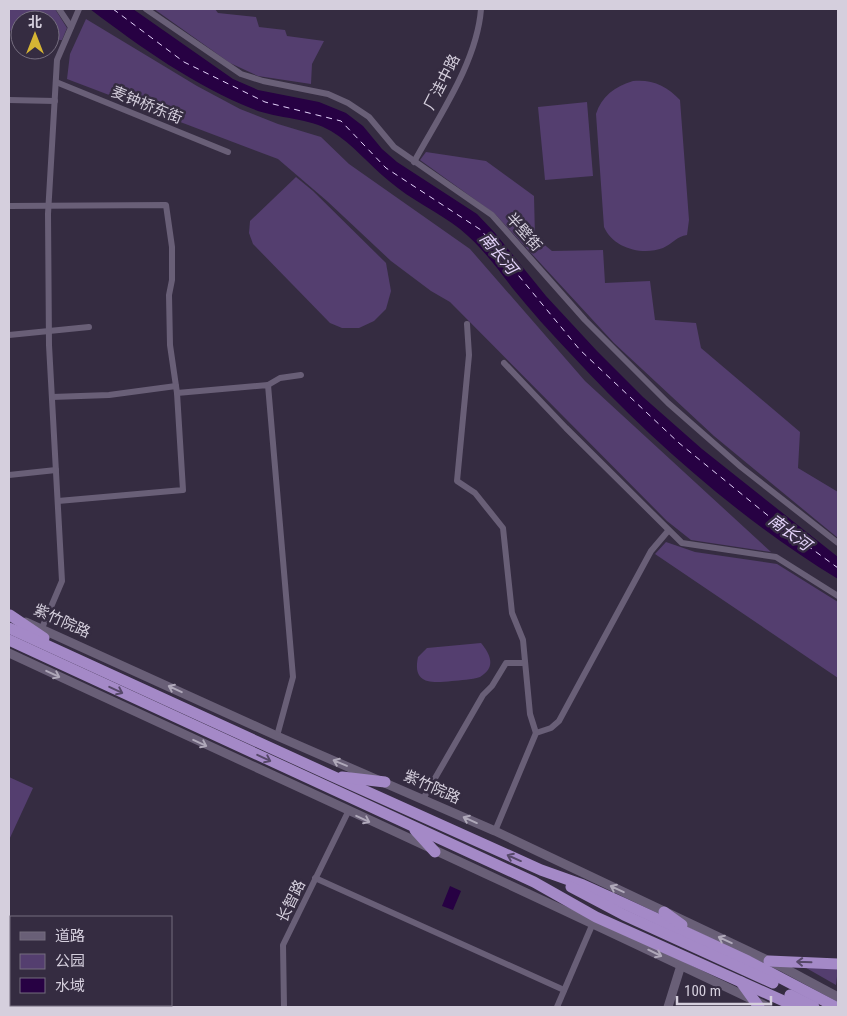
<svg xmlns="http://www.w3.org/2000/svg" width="847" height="1016" font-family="'Roboto Condensed','Noto Sans SC',sans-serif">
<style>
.green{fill:#543e6f}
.water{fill:#270143}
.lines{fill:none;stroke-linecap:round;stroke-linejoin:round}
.ferry{stroke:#e5d4fc;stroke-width:1;stroke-dasharray:6 5;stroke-linecap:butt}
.street{stroke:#695f77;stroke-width:6}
.secondary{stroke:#695f77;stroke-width:9}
.highway{stroke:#a489c7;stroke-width:11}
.oneway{stroke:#afa8b9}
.oneway2{stroke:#564869}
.labels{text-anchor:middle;stroke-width:5;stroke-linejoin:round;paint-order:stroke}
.street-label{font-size:15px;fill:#d5cfdd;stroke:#352c41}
.water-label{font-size:16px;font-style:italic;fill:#e5d4fc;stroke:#352c41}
</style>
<rect width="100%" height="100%" fill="#352c41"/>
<g class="green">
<path d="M9,9H55L67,28L62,40H50V20H20V35L9,30Z"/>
<path d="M154,9H215L218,13L256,17L259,27L285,30L287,36L324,41L312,64L311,84L258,76L230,63Z"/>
<path d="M86,19L197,86L240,109L278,124L321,137L349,164L470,249L585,381L771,552L691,540L667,521L450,302L431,291L391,261L327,201L278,159L67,79L70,54Z"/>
<path d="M633,81C652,79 667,86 680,100L689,220L687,235C677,236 672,244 663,248C642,256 613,248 604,227L596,114C601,97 615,86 633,81Z"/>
<path d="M587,102L593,176L545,180L538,107Z"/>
<path d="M426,152L486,161L534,196L535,237L552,251L603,250L605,283L650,281L655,320L696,323L701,348L800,432L798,468L838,492V538L714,436L614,343L495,214L420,160Z"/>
<path d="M296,177L313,191L386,263L391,291L386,309L374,321L359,328H342L330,323L253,244L249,233L250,221Z"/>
<path d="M666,542L695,552L777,564L838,602V678L655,554Z"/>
<path d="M481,643C490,654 497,667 480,677C471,680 461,680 452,681C432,683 412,685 418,657L427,648Z"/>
<path d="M9,777L33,788L9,840Z"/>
<path d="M801,965L838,968L836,985Z"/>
</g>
<g class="water">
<path d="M90,9H133L233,79L258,90L319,102L346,113L363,126L382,149L397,162L477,214L495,233L546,296L597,351L643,397L702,449L838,557V579C738,518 647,437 568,351C549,331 531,311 514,290C497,268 482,247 460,229C438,212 411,200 389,181C369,165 353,144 331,131C308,117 278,119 253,109C195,86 140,47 90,9Z"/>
<path d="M450,886L461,891L453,910L442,906Z"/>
</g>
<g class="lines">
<path class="ferry" d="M113,9L184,62L265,102L341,121L386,168L481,230L580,350L679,443L782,527L838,568"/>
<g class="street">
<path d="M59,9L71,27"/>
<path d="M146,9L241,74L263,81L328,94L348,103L369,117L394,147L492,215L585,320L668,403L741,467L838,543"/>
<path d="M56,82L228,152"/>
<path d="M9,100L55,101"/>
<path d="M414,162C439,116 477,62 481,9"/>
<path d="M9,206L166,205L172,247V280L169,295L170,345L177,393"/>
<path d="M467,324L469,355L457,481L475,493L503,528L512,613L523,640L530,714L536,733"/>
<path d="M9,335L89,327"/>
<path d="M504,363L566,428L682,543L776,557L838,596"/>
<path d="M268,385L280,378L301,375"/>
<path d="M52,397L109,395L176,386"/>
<path d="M9,475L56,470"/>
<path d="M58,501L183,490L177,393L268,385L293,677L277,736"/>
<path d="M42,628L62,581L49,345L48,214L57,60L79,9"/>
<path d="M423,799L483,695L492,686L506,663H525"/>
<path d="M495,831L536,733L551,728L559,721L651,551L668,531"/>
<path d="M315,878L564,990"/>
<path d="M284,1007L283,945L348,812"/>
<path d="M557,1007L593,923"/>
</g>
<g class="secondary">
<path d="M26,622L277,736L495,831L784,968L838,997"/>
<path d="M9,653C262,771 517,886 768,1007"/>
<path d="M668,1007L682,962"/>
</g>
<g class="highway">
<path d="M10,615L44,638"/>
<path d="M9,628L330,775L541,870L583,885L623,903L748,961L836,1007"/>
<path d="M9,640L534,882L596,917L797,1007"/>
<path d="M342,777L385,782"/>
<path d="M415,830L435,852"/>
<path d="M571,887L624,915L773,983"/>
<path d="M664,912L682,925"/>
<path d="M769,961L838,964"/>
<path d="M741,982L759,1007"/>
<path d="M790,995L814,1007"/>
</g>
</g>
<defs><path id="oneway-shaft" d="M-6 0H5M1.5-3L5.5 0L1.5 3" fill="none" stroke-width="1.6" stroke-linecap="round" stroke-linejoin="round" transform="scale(1.25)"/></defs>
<g class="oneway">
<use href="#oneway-shaft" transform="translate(53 674) rotate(25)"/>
<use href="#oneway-shaft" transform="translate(175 689) rotate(-155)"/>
<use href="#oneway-shaft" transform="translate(200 743) rotate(25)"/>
<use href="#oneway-shaft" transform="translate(340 763) rotate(-157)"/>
<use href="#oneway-shaft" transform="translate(363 819) rotate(25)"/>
<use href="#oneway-shaft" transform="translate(470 820) rotate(-156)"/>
<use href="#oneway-shaft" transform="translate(617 889) rotate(-155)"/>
<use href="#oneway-shaft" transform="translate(725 940) rotate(-155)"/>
<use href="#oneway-shaft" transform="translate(655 953) rotate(26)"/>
</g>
<g class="oneway2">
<use href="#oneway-shaft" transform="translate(116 690) rotate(25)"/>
<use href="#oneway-shaft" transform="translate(264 758) rotate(25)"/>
<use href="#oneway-shaft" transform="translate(514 858) rotate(-156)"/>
<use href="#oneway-shaft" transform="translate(804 962) rotate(-178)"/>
</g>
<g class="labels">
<g class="street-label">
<text transform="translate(442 82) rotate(-63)" y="5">厂洼中路</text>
<text transform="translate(147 105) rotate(22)" y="5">麦钟桥东街</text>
<text transform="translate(524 232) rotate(48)" y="5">半壁街</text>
<text transform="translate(62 621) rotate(24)" y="5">紫竹院路</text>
<text transform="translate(432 787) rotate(24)" y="5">紫竹院路</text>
<text transform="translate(291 901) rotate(-64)" y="5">长智路</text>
</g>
<g class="water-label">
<text transform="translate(499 253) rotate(50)" y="6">南长河</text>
<text transform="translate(790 532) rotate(37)" y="6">南长河</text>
</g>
</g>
<rect width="847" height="1016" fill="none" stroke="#d5cfdd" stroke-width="20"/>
<rect x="10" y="916" width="162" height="90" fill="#352c41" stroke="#756d7f"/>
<rect x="20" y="932" width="25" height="8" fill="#695f77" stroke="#756d7f"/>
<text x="55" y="941" font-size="15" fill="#d5cfdd">道路</text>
<rect x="20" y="954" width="25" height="15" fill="#543e6f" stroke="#756d7f"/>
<text x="55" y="966" font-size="15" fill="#d5cfdd">公园</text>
<rect x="20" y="978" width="25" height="15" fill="#270143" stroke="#756d7f"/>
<text x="55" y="991" font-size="15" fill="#d5cfdd">水域</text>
<g transform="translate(35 35)"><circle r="24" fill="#352c41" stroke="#756d7f"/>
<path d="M0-4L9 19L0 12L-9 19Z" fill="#d6b534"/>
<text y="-8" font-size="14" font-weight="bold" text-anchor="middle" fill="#d5cfdd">北</text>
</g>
<path d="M677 996v8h94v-8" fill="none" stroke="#d5cfdd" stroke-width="2.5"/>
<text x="684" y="996" font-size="15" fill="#d5cfdd" stroke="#352c41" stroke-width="4" paint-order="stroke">100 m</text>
</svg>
